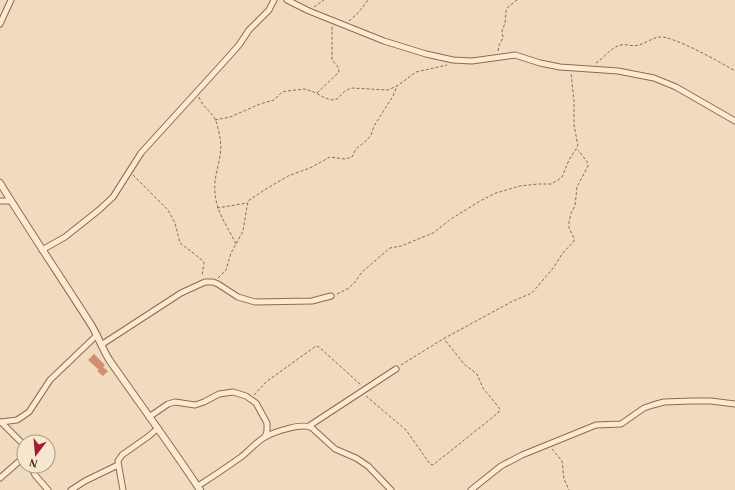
<svg xmlns="http://www.w3.org/2000/svg" width="735" height="490" font-family="'Times New Roman',serif">
<style>
.building{fill:#d18e71}
.lines{fill:none;stroke-linecap:round;stroke-linejoin:round}
.minor-casing{stroke:#896b55;stroke-width:7}
.tertiary-casing{stroke:#896b55;stroke-width:8}
.path{stroke:#896b55;stroke-width:1;stroke-dasharray:3 2;stroke-linecap:butt}
.minor{stroke:#fbead1;stroke-width:5}
.tertiary{stroke:#fbead1;stroke-width:6}
</style>
<rect width="100%" height="100%" fill="#f0dbbe"/>
<path class="building" d="M94,354L105,365L103,367L108,371L103,376L97,371L99,370L88,360Z"/>
<g class="lines">
<g class="minor-casing">
<g id="minor">
<path d="M287,0L309,11L384,41L426,54L453,60L472,61L515,55L540,63L560,67L618,71L654,78L676,87L735,121"/>
<path d="M0,24L11,0"/>
<path d="M0,201H11"/>
<path d="M42,250L65,237L99,210L113,197L141,153L223,63L239,45L249,30L269,10L274,0"/>
<path d="M101,345L181,293L205,282H213L218,284L238,297L255,302L312,301L331,296"/>
<path d="M149,417L168,404L175,402L195,405L204,402L219,394L233,392L246,396L256,403L267,423V431L265,437"/>
<path d="M1,422L17,420L29,412L50,380L97,335"/>
<path d="M1,422L24,445"/>
<path d="M309,426L396,369"/>
<path d="M31,466L35,475L48,490"/>
<path d="M0,478L24,457"/>
<path d="M198,486C212,477 227,467 241,457C249,451 256,442 265,437C274,432 303,422 312,428L335,449L356,458L368,466L391,490"/>
<path d="M71,490L85,481L118,465"/>
<path d="M123,490C122,485 118,462 118,461C119,459 121,457 122,455L149,436L158,428"/>
<path d="M471,490L501,466L522,455L596,425L621,424L644,408L653,405L664,402L692,401H711L735,404"/>
</g>
</g>
<g class="tertiary-casing">
<path id="tertiary" d="M0,183C29,230 60,276 90,323C98,335 102,349 110,361C140,404 171,446 200,490"/>
</g>
<g class="path">
<path d="M314,7L324,0"/>
<path d="M349,21L358,13L368,0"/>
<path d="M498,51L499,45L503,38L502,31L505,23L506,11L508,7L517,0"/>
<path d="M596,63C604,58 611,47 621,45C627,44 633,47 639,45C646,43 652,38 659,37C672,35 722,63 735,71"/>
<path d="M317,93L339,72L338,67L332,60V26"/>
<path d="M199,97C202,106 209,110 214,117C217,122 219,132 220,138C223,152 217,167 215,181C213,209 225,221 236,244"/>
<path d="M215,120L230,117L260,104L270,101L274,100L282,92L287,91L305,89L314,92L325,98L332,100L337,99L345,91L351,88L388,90L397,86L416,72L447,65"/>
<path d="M133,175L168,210L175,223L180,243L197,256L204,262L202,276"/>
<path d="M217,208L247,203"/>
<path d="M218,278L226,270L231,253L243,231L248,201L266,189L288,176L310,168L330,157L345,159L352,157L356,149L367,140L371,135L374,126L393,96L397,86"/>
<path d="M337,294L349,288L355,282L362,272L390,248L401,246L433,233L451,219L480,201L496,193L520,186L538,184H551L558,180L562,177L569,160L578,146L574,125V101L571,73"/>
<path d="M401,365L443,339L513,301L532,293L554,267L562,254L574,241V238L569,228V222L571,213L575,206L577,187L588,166V163L578,150"/>
<path d="M254,395L266,382L316,346L319,347L361,385"/>
<path d="M366,396L406,430L430,464L433,465L498,413L500,409L483,388L477,374L465,365L444,339"/>
<path d="M552,449L562,461L564,479L569,490"/>
</g>
<use href="#minor" class="minor"/>
<use href="#tertiary" class="tertiary"/>
</g>
<g transform="translate(36 454) rotate(196)"><circle r="19" fill="#f7e7ce" stroke="#ab9a86"/>
<path d="M0-3L7 15L0 10L-7 15Z" fill="#9c2231"/>
<text y="-6" font-size="11" font-weight="bold" text-anchor="middle" fill="#38261b">N</text>
</g>
</svg>
